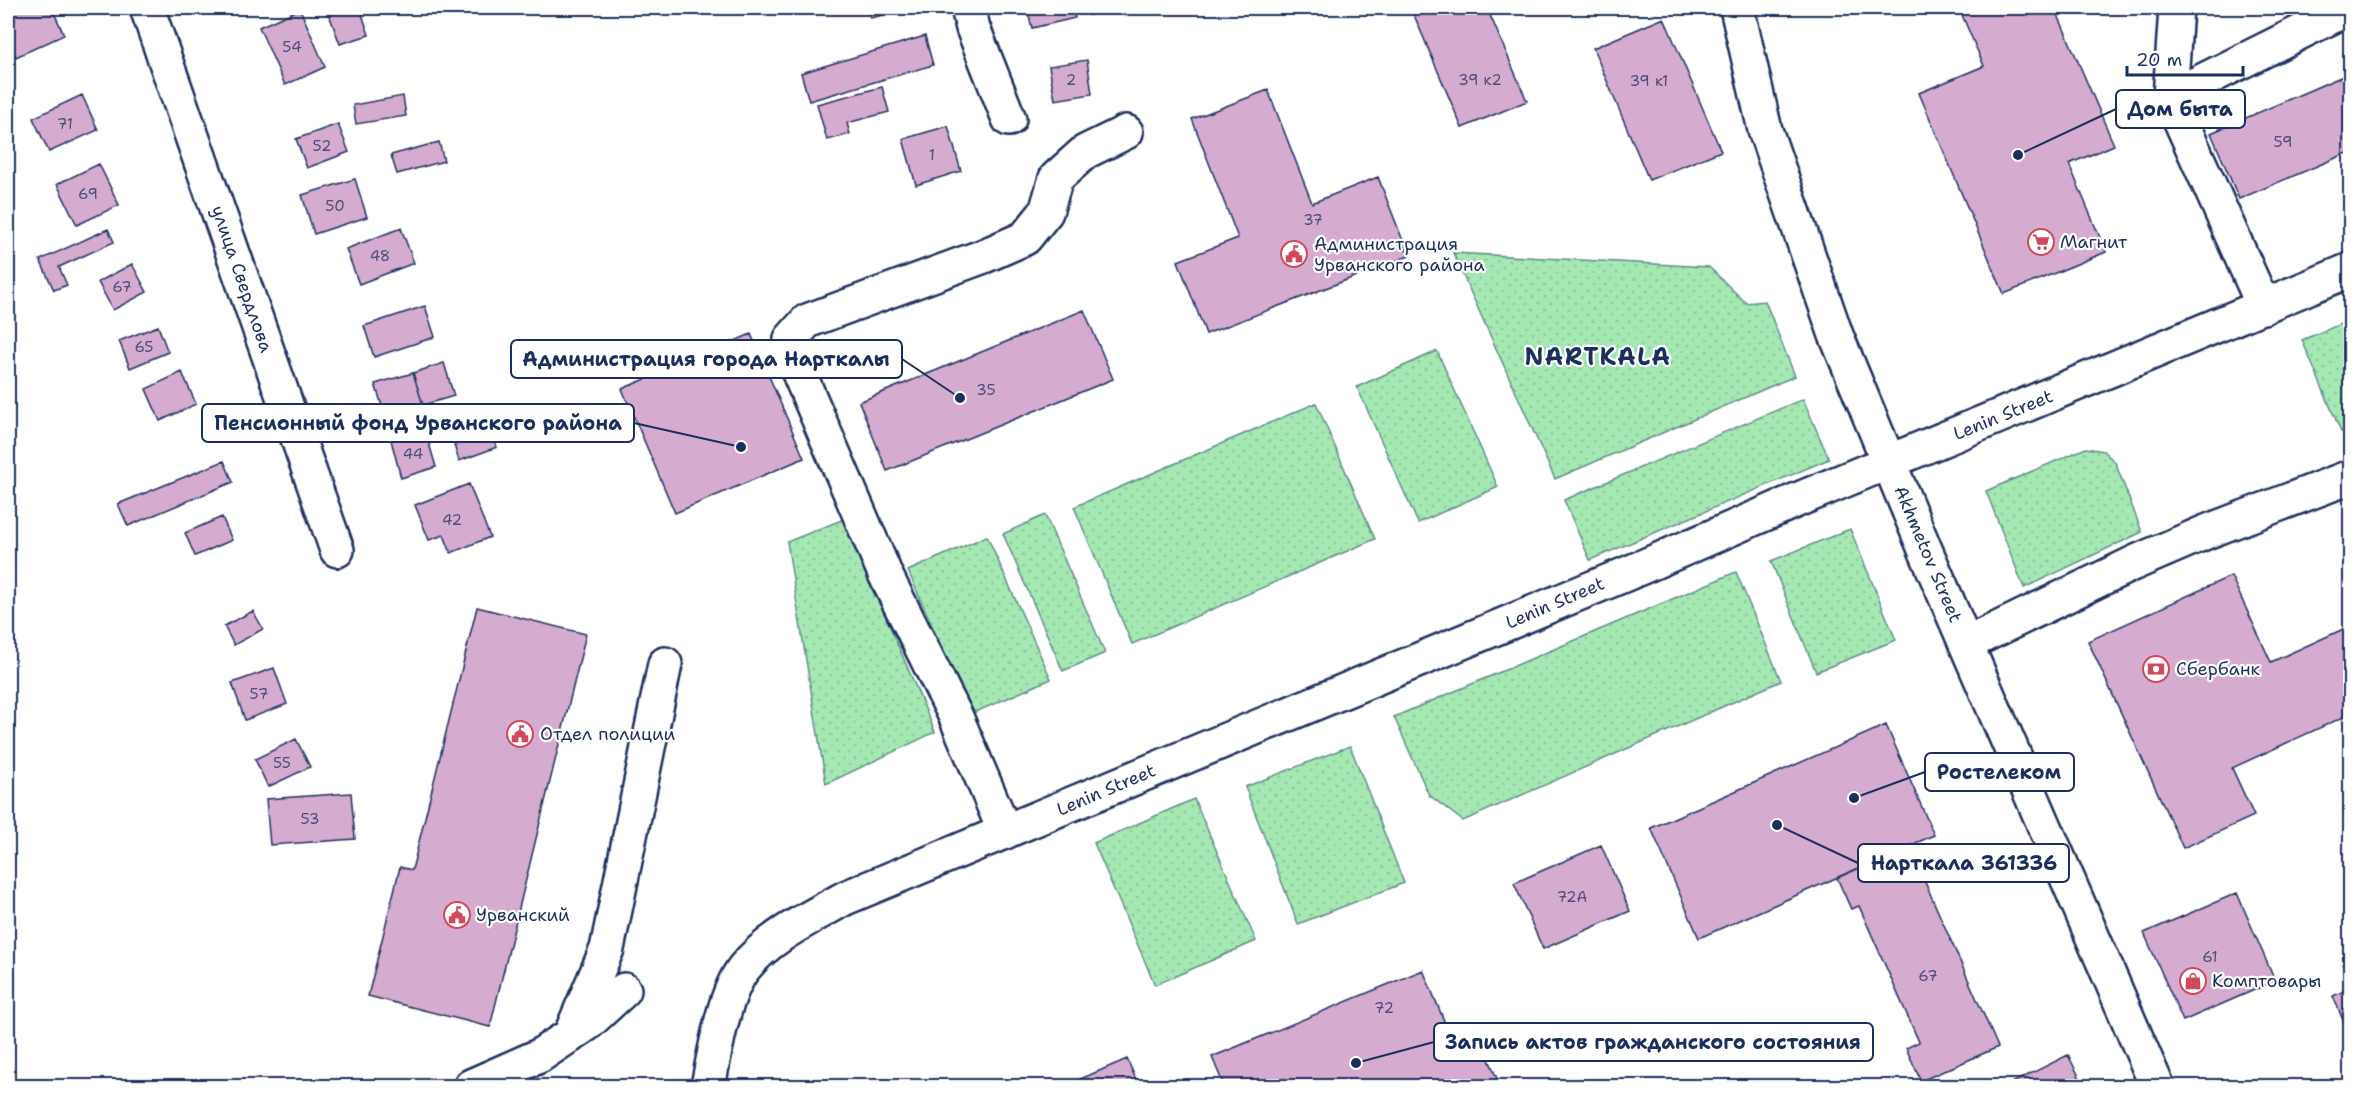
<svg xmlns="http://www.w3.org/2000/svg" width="2358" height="1094" font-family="'Shantell Sans',sans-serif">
<defs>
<pattern id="grass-dots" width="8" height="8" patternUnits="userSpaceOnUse" patternTransform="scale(1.5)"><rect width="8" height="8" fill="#a5e8b3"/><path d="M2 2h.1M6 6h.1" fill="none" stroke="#8dc79c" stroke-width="1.8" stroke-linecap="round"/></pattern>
</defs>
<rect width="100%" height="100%" fill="#fff"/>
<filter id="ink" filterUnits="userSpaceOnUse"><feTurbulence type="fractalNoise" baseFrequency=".0167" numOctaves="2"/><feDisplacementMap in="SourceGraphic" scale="12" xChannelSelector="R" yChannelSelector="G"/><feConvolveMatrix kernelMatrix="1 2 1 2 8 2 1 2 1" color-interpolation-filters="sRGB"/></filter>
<g filter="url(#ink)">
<path fill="url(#grass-dots)" stroke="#608c88" stroke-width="1.5" d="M1453,253L1709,267L1746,303L1765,301L1795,376L1555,479Z
M2350,320V428L2341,432L2302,340Z
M1437,351L1498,487L1418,523L1357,387Z
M1803,399L1829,459L1590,560L1564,500Z
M1316,403L1375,539L1132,644L1074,507Z
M2086,448L2103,451L2115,462L2142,532L2024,588L1986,491Z
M1045,515L1105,653L1063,671L1003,534Z
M844,519L935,732L826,784L787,542Z
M1850,529L1896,640L1816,672L1771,561Z
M987,536L1051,679L971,714L908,571Z
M1736,572L1781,681L1463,821L1429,795L1394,717Z
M1350,746L1404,883L1298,924L1245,787Z
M1194,799L1256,941L1155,985L1094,843Z"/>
<path fill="#d6abd0" stroke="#1b2f5e" stroke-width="1.5" d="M8,8H52L64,35L16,57L8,39Z
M331,8H360L369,35L340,44L327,9Z
M867,8H911L870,18Z
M1027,8H1072L1075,18L1032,28Z
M1088,8H1110L1111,10L1089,15Z
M1411,8H1487L1527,101L1462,128Z
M1959,8H2055L2114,145L2069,164L2106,252L2004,294L1919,93L1984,66Z
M300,9L325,67L285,85L259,27Z
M1664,18L1721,151L1649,180L1593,48Z
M925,36L933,65L809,101L801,73Z
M1087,60L1092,94L1055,100L1049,66Z
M2350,73V152L2239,199L2211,133Z
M882,87L889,112L847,123L850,134L827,140L817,104Z
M1268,90L1312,203L1378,177L1409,256L1206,334L1178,261L1238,238L1192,119Z
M82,95L98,130L49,152L33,118Z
M403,96L406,116L356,124L353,105Z
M338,124L349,152L307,168L296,139Z
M948,126L961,171L916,185L903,139Z
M439,142L444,161L397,174L391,155Z
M99,164L119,205L77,225L57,184Z
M355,179L367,217L314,234L302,195Z
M401,228L414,263L359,284L346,249Z
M108,229L114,242L59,267L67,285L54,290L40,260Z
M132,264L147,292L113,310L98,282Z
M425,306L435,337L374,357L364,326Z
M1084,310L1113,379L887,471L859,402Z
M158,326L168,352L130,368L119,341Z
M751,334L804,458L675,513L622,389Z
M444,363L454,396L423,405L413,373Z
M182,372L196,404L160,421L146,389Z
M413,373L423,405L386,418L375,384Z
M425,430L436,467L401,478L391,440Z
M491,432L497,447L459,461L454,445Z
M224,461L233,482L128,526L118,504Z
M469,484L490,537L451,553L444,535L429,540L415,505Z
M222,517L232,540L195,556L185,533Z
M2231,576L2271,662L2350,626V714L2232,768L2254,816L2183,848L2088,641Z
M477,607L586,634L490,1027L368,996L400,867L412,870Z
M253,611L263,629L234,645L224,626Z
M274,668L287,704L245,720L232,683Z
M1886,725L1934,835L1699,938L1651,828Z
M296,739L310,767L268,787L255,759Z
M351,793L355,839L270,845L266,799Z
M1601,845L1630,911L1543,949L1514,883Z
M1909,846L1998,1047L1921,1081L1906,1048L1919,1042L1859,906L1851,909L1837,878Z
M2237,893L2275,981L2183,1021L2144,933Z
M1423,970L1459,1057L1484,1047L1500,1086H1224L1212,1057Z
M2350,988V1037L2333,996Z
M2068,1055L2084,1086H2006Z
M1127,1059L1139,1086H1064Z"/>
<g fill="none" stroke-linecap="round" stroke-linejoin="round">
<defs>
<path id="minor" d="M147,8L337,550
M968,8L973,28L1009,119
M1737,8L1765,130L1836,335L1924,547L2157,1086
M2176,8L2170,97L2264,307
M2170,97L2349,8
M1966,644L2134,563L2206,532L2350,477
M1005,832L956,717L886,576L790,352L791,339L807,321L984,256L1025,238L1046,212L1056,178L1085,152L1126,132
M570,1036L607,949L665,664
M471,1086L539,1056L587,1024L624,990
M708,1086C715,1053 723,995 744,968C770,936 810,918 845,898L1626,574L1797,500L2350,270"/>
</defs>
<use href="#minor" stroke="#1b2f5e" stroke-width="38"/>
<use href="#minor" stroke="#fff" stroke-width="33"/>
</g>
</g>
<defs>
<symbol id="supermarket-ring" viewBox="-11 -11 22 22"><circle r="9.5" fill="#fff" stroke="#d1495b" stroke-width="1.5"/><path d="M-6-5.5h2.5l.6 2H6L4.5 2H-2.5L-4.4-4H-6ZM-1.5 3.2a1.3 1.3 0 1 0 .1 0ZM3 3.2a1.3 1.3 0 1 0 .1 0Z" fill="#d1495b"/></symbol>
<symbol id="civic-ring" viewBox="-11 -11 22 22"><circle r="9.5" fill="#fff" stroke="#d1495b" stroke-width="1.5"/><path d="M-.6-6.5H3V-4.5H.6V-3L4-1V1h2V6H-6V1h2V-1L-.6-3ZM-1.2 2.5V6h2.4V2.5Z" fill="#d1495b"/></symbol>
<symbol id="bank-ring" viewBox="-11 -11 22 22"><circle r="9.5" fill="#fff" stroke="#d1495b" stroke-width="1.5"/><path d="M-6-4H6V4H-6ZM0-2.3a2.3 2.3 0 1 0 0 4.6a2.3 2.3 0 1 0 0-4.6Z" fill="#d1495b"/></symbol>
<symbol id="shop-ring" viewBox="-11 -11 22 22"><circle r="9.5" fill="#fff" stroke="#d1495b" stroke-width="1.5"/><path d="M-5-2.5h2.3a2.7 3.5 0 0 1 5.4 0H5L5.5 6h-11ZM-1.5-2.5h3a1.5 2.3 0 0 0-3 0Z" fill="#d1495b"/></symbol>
</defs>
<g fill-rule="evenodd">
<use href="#supermarket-ring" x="2026" y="227" width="30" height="30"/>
<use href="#civic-ring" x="1279" y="239" width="30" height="30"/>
<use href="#bank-ring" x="2141" y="654" width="30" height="30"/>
<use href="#civic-ring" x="505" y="719" width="30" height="30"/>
<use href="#civic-ring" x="442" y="900" width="30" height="30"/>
<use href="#shop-ring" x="2178" y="966" width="30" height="30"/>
</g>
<g text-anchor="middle" stroke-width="4.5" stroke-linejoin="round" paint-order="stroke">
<g font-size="15" fill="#4a4e7a">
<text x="292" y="52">54</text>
<text x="1071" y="85">2</text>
<text x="1480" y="85">39 к2</text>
<text x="1649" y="86">39 к1</text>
<text x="65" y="129">71</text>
<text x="2283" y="147">59</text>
<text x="322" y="151">52</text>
<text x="932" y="160">1</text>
<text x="88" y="199">69</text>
<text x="335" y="211">50</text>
<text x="1313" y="225">37</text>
<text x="380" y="261">48</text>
<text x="122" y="292">67</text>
<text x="144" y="352">65</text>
<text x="986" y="395">35</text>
<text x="413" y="459">44</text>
<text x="452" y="525">42</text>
<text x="259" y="699">57</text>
<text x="282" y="768">55</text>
<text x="310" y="824">53</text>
<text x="1572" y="902">72А</text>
<text x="2210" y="962">61</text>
<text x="1928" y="981">67</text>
<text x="1384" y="1013">72</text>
</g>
<g font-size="18" fill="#1b2f5e" stroke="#fff" text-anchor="start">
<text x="2060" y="248">Магнит</text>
<text x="1314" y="250">Администрация<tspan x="1314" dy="21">Урванского района</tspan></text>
<text x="2176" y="675">Сбербанк</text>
<text x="540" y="740">Отдел полиции</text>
<text x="476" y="921">Урванский</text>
<text x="2212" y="987">Комптовары</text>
</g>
<g font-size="18" fill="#1b2f5e" stroke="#fff">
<text transform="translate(242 279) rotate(71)" y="6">улица Свердлова</text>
<text transform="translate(2003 415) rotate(-22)" y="6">Lenin Street</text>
<text transform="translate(1928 554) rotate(67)" y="6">Akhmetov Street</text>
<text transform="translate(1555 603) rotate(-23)" y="6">Lenin Street</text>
<text transform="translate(1106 790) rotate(-23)" y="6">Lenin Street</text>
</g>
<g font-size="24" font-weight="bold" letter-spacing="1.5" fill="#1b2f5e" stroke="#fff">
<text x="1598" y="365">NARTKALA</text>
</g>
</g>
<path fill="none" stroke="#1b2f5e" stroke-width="2" d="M2018 155L2116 109M960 398L902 359M741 447L634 423M1854 798L1925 772M1777 825L1858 863M1356 1063L1434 1042"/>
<g fill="#1b2f5e" stroke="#fff" stroke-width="2">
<circle cx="2018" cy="155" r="6"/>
<circle cx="960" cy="398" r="6"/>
<circle cx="741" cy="447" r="6"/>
<circle cx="1854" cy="798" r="6"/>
<circle cx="1777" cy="825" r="6"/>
<circle cx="1356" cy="1063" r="6"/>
</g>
<g fill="#fff" stroke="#1b2f5e" stroke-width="2">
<rect x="2116" y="90" width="129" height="38" rx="6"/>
<rect x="511" y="340" width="391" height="38" rx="6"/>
<rect x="202" y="404" width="432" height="38" rx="6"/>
<rect x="1925" y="753" width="149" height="38" rx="6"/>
<rect x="1858" y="844" width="211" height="38" rx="6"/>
<rect x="1434" y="1023" width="439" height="38" rx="6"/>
</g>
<g font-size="20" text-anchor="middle" font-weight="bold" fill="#1b2f5e">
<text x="2180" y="116">Дом быта</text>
<text x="706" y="366">Администрация города Нарткалы</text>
<text x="418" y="430">Пенсионный фонд Урванского района</text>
<text x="1999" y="779">Ростелеком</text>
<text x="1964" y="870">Нарткала 361336</text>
<text x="1653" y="1049">Запись актов гражданского состояния</text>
</g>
<rect width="2358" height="1094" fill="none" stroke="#fff" stroke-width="30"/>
<rect x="15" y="15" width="2328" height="1064" fill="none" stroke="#1b2f5e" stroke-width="2" filter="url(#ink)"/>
<path d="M2127 66v9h116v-9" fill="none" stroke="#1b2f5e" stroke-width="3"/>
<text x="2136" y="66" font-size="18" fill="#1b2f5e" stroke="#ffffff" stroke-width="4.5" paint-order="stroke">20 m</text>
</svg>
